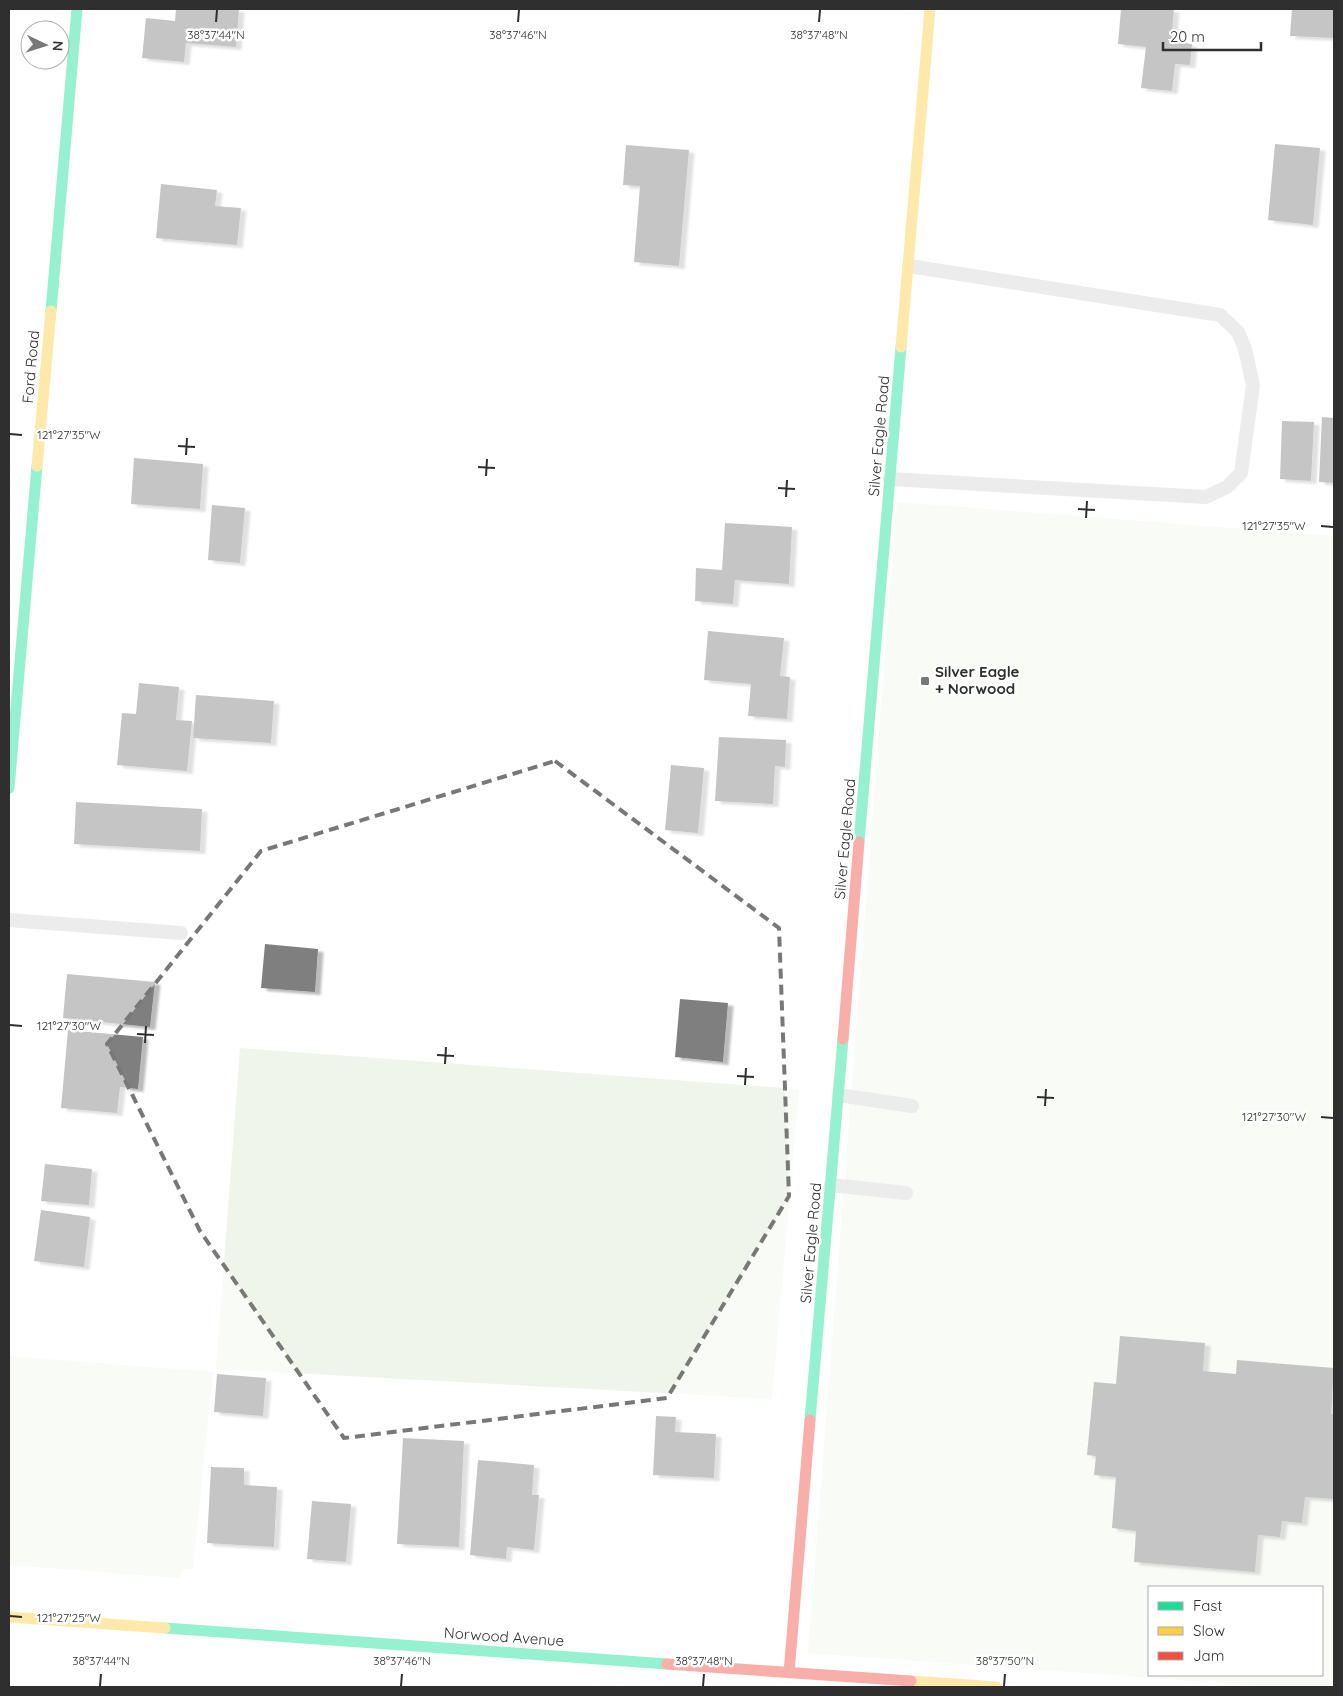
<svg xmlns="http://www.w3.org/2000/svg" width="1343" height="1696" font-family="Quicksand,sans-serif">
<defs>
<filter id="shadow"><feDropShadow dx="5.5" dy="3" stdDeviation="1" flood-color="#0004"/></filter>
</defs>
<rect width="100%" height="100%" fill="#fff"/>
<path fill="#f0f5ec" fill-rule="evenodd" d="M897,502L1334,536V1687H1276L808,1653ZM1149,1587H1322V1675H1149Z
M240,1048L799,1089L772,1399L216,1369Z
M9,1356L213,1372L193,1569H182L180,1578L9,1565Z"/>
<path fill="#7f7f7f" filter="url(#shadow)" d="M176,9H239L236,47L186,43L184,62L142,58L146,18L175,21Z
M1121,9H1174L1171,41L1192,44L1190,65L1175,64L1172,91L1141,88L1146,47L1118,44Z
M1292,9H1334V38L1290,36Z
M1275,144L1320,148L1313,225L1268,220Z
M626,145L689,150L679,266L634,262L640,186L623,185Z
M161,184L217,190L215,206L241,208L237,245L156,238Z
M1322,417L1334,418V483L1319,482Z
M1282,421L1314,422L1311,481L1280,479Z
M134,458L203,464L200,509L131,504Z
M212,505L245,508L240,563L208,560Z
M725,523L792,527L789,584L735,580L733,604L695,601L696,568L722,570Z
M708,631L784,638L780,676L790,677L787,719L748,716L751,684L704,680Z
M139,683L179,687L176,720L192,721L187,771L117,765L122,713L136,714Z
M196,695L274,701L271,743L193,738Z
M719,737L786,740L785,767L775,766L773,804L715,801Z
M671,765L704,768L698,833L665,830Z
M76,802L202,809L200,851L74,844Z
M265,944L318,949L315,992L261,988Z
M67,974L155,982L150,1027L63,1018Z
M680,999L728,1003L723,1062L675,1057Z
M68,1030L143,1037L138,1089L120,1087L117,1113L61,1108Z
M45,1164L92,1169L89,1205L41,1201Z
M41,1210L90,1217L84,1267L34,1261Z
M1120,1336L1205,1343L1203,1371L1236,1374L1237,1360L1334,1368L1331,1414H1334V1499L1305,1497L1302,1523L1282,1521L1280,1537L1258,1535L1255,1572L1134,1562L1136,1531L1112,1528L1116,1477L1094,1475L1096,1456L1087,1455L1094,1382L1116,1384Z
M217,1374L266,1378L263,1416L214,1412Z
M656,1416L676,1417L675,1432L716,1434L714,1478L653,1475Z
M403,1438L464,1441L459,1547L397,1544Z
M478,1460L534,1465L532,1495H539L534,1550L507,1547L506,1559L470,1555Z
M211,1467L244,1468V1485L277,1487L274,1547L207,1543Z
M312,1501L351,1504L346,1562L307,1559Z"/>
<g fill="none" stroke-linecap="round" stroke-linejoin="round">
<path stroke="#d4d4d4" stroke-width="14" d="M890,479L1206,497L1227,487L1241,473L1253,385L1245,349L1238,332L1220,315L909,266
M9,920L181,933
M839,1095L912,1106
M831,1185L906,1193"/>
<path stroke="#16e098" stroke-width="11" d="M51,311L77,9
M9,788L37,466
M859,842L901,347
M810,1420L843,1039
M165,1628L667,1664"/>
<path stroke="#ffcf43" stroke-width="11" d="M901,347L930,9
M37,466L51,311
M9,1617L165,1628
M911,1681L997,1687"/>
<path stroke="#f24e42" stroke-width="11" d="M843,1039L859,842
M667,1664L911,1681
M789,1673L810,1420"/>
</g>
<path d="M0 0H1343V1696H0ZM555,761L779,928L789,1196L667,1398L344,1438L200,1231L107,1044L261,851Z" fill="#fff" fill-opacity=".55" fill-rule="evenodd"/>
<path fill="none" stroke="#787878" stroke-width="4" stroke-dasharray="10 6" stroke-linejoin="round" d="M555,761L779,928L789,1196L667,1398L344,1438L200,1231L107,1044L261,851Z"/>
<path fill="none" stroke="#2f2f2f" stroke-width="2" d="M216,22L217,10M518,22L519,10M819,22L820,10M10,434L22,435M178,446L195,447M186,455L187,438M478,467L495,468M486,476L487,459M778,488L795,489M786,497L787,480M1078,509L1095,510M1086,518L1087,501M1321,526L1333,527M10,1025L22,1026M137,1034L154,1035M145,1043L146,1026M437,1055L454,1056M445,1064L446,1047M737,1076L754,1077M745,1085L746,1068M1037,1097L1054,1098M1045,1106L1046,1089M1321,1117L1333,1118M10,1616L22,1617M100,1686L101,1674M401,1686L402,1674M703,1686L704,1674M1004,1686L1005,1674"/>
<rect fill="#787878" stroke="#fff" stroke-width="2" x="920" y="676" width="10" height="10" rx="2.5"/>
<g text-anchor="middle" stroke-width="5" stroke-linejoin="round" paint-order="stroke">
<g font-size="15" fill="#2f2f2f" stroke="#fff">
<text transform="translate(31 367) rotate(-85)" y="5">Ford Road</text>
<text transform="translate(879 436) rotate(-85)" y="5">Silver Eagle Road</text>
<text transform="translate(845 839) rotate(-85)" y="5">Silver Eagle Road</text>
<text transform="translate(811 1243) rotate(-85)" y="5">Silver Eagle Road</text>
<text transform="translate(504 1637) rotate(4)" y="5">Norwood Avenue</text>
</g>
<g font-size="15" font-weight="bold" fill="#2f2f2f" stroke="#fff" text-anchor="start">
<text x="935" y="677">Silver Eagle<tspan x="935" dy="17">+ Norwood</tspan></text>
</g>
</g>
<g font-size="12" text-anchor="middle" fill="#2f2f2f" stroke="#fff" stroke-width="5" stroke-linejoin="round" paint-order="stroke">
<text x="216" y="39">38°37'44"N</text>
<text x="518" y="39">38°37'46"N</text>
<text x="819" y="39">38°37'48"N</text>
<text x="69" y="439">121°27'35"W</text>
<text x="1274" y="530">121°27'35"W</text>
<text x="69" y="1030">121°27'30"W</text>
<text x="1274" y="1121">121°27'30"W</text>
<text x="69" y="1622">121°27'25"W</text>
<text x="101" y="1665">38°37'44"N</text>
<text x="402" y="1665">38°37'46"N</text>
<text x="704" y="1665">38°37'48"N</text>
<text x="1005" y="1665">38°37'50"N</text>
</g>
<rect width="1343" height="1696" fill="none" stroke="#2f2f2f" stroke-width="20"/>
<rect x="1148" y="1586" width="175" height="90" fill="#ffffff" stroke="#acacac"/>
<rect x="1158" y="1602" width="25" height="8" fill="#16e098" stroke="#acacac"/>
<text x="1193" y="1611" font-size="15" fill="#2f2f2f">Fast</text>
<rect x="1158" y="1627" width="25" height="8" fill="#ffcf43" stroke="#acacac"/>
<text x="1193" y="1636" font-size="15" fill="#2f2f2f">Slow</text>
<rect x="1158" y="1652" width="25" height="8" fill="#f24e42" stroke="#acacac"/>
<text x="1193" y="1661" font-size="15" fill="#2f2f2f">Jam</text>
<g transform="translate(45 45) rotate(94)"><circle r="24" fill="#ffffff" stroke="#acacac"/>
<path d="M0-4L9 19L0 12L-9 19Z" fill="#787878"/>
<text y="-8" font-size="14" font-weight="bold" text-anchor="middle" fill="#2f2f2f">N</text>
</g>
<path d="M1163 42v8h98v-8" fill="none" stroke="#2f2f2f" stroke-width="2.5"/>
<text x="1170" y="42" font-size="15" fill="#2f2f2f" stroke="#ffffff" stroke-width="4" paint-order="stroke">20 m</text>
</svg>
